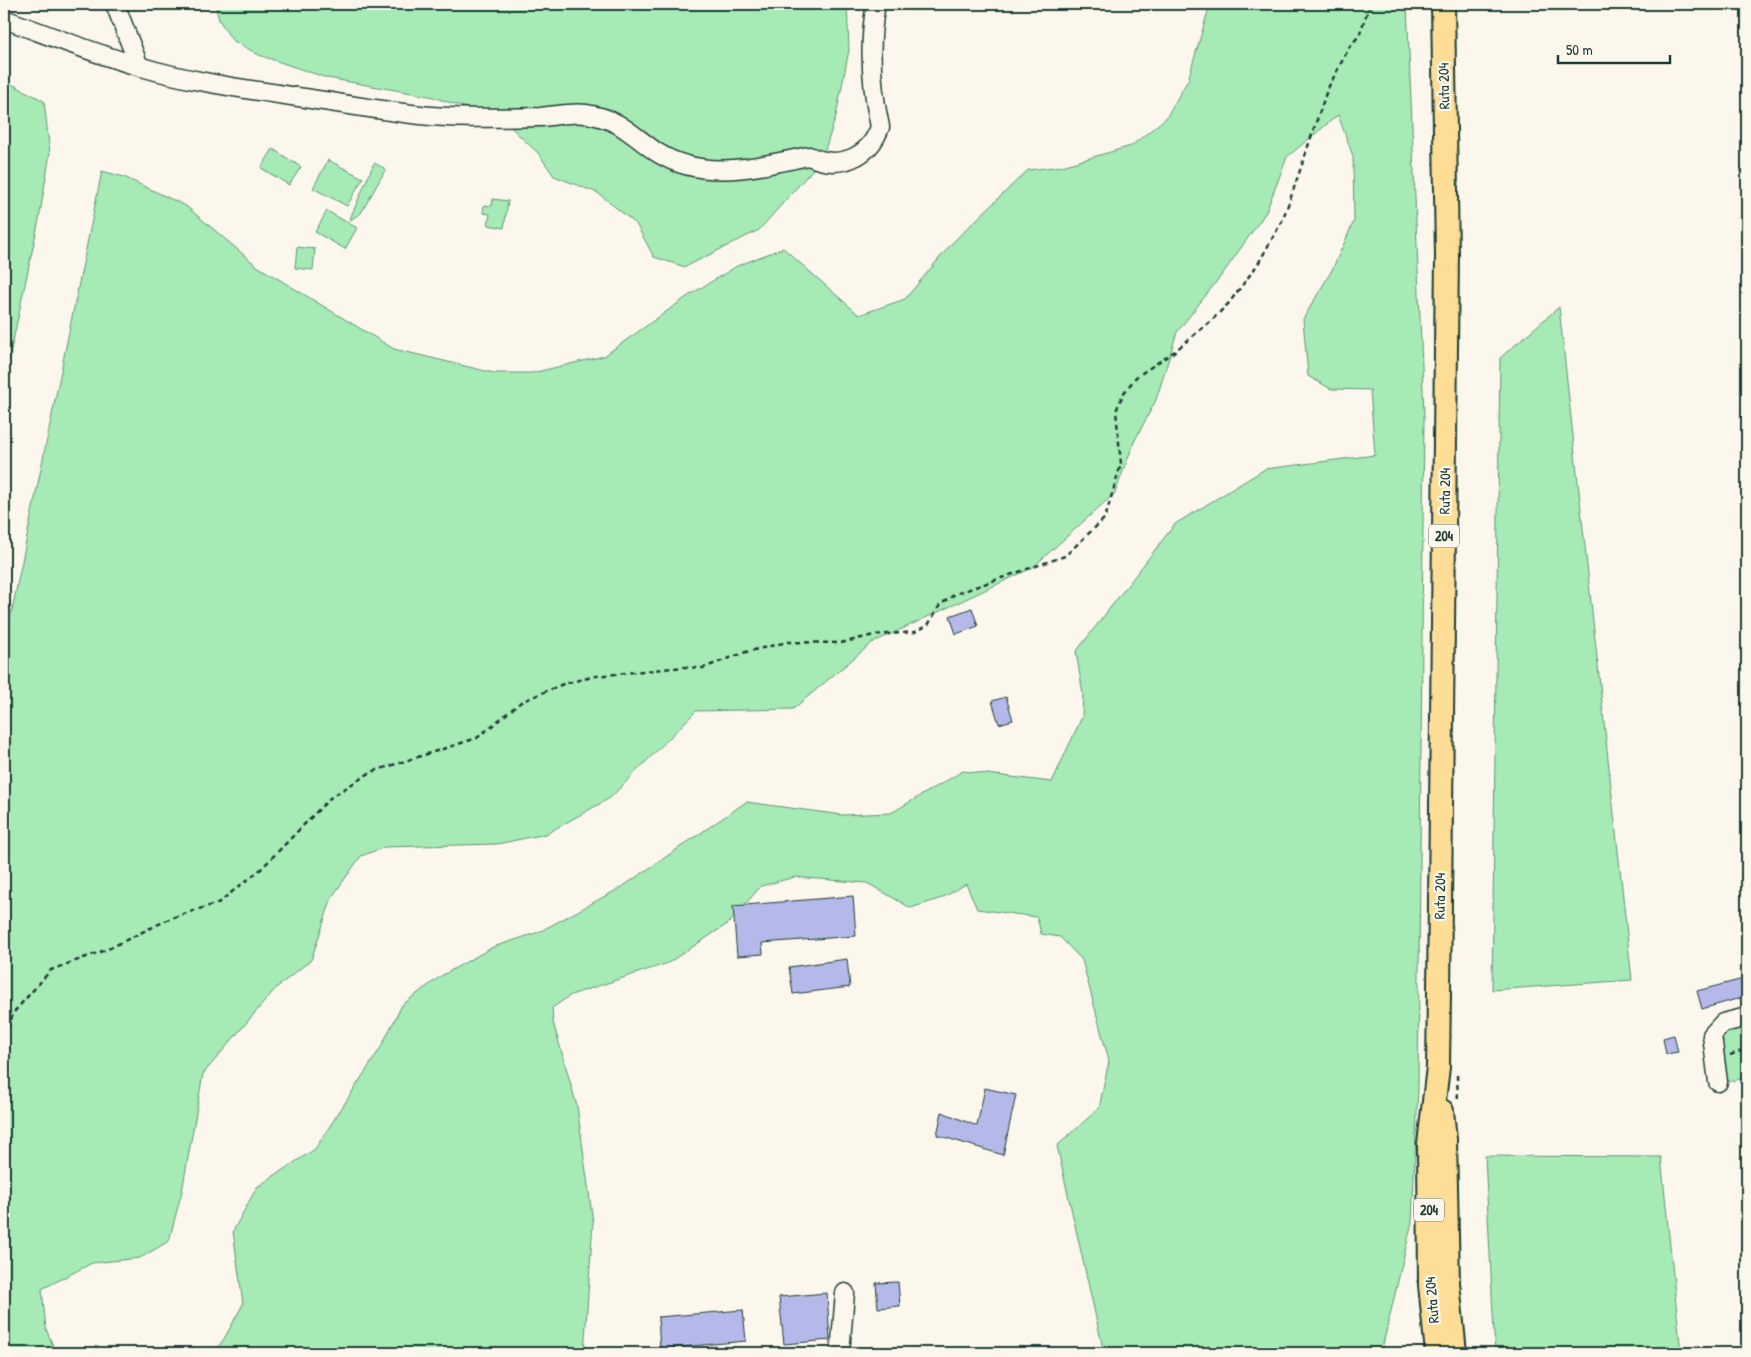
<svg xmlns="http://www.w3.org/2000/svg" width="1751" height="1357" font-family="'Patrick Hand',sans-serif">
<rect width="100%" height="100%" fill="#fbf7ec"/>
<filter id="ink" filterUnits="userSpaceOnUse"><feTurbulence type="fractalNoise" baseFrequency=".02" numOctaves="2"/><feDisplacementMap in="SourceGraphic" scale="10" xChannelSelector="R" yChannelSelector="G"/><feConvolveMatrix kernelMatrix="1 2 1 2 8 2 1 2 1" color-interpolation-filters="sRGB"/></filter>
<g filter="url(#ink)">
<path fill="#a6eab6" stroke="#629475" d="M215,4H847L849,50L836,116L822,159L759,230L685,267L654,257L636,224L598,193L554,176L538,153L502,119L429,96L327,78L259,55L232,40L219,20Z
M1210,4H1407L1424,414L1418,1088L1412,1222L1381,1353H1104L1057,1146L1099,1108L1109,1061L1082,960L1060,937L1041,934L1037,917L977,909L966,884L942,898L911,908L867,883L795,877L761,886L729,923L668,963L571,995L552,1008L553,1022L577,1106L593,1222L584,1353H213L224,1339L243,1304L233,1231L257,1187L315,1149L380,1049L402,1005L441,976L493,947L539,932L622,887L746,802L842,815L891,813L963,771L1052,782L1082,717L1083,694L1076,652L1175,524L1265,469L1375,455L1370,390L1331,389L1308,376L1303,319L1332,270L1354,221L1353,156L1338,115L1287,157L1266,212L1224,272L1177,332L1156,400L1134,442L1115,493L1032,568L872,643L793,709L696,711L610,798L546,834L497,844L385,847L361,856L332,897L311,960L276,988L203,1074L182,1191L169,1241L140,1258L92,1263L42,1289L46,1329L56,1353H4V649L102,171L124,177L186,206L257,266L394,349L494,373H532L604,356L691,294L737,266L783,248L859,315L905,299L953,242L1028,170L1062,166L1131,146L1166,118L1188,80Z
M4,80L44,101L50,153L39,219L4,383Z
M273,149L301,167L289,185L261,168Z
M328,160L363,178L347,206L313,188Z
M374,163L386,169L361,213L349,221Z
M493,199L508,201L504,228L488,225L490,214L483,213L484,205L492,206Z
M327,211L357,228L345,249L315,232Z
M297,247L315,249L313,270L295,268Z
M1559,307L1632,980L1492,990L1500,358Z
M1747,1024V1078L1724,1082L1719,1040L1726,1030Z
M1485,1156L1661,1157L1681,1353H1495Z"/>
<path fill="#b5b9ea" stroke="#1f3d34" d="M972,608L978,626L956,634L950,616Z
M1006,697L1013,720L999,724L992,701Z
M853,896L856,936L762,943L763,954L737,956L733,906Z
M847,959L850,987L793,994L789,967Z
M1747,978V996L1702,1009L1697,991Z
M1674,1035L1678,1052L1666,1054L1663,1038Z
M985,1088L1016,1095L1003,1155L937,1135L942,1112L977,1126Z
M898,1282L900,1306L878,1308L876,1283Z
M827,1293L830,1340L784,1344L779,1297Z
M743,1310L746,1341L660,1349L658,1317Z"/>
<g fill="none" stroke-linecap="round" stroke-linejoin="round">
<defs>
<path id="minor" d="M115,4L139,66
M4,19C48,35 93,53 138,66C195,83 252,90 311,99C351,105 390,112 431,116C467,119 504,118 540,117C556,116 570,112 586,114C621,119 631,135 658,153C705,182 759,166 809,156C839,170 869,158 880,127C871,85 868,45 876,4
M1718,1082L1712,1035L1723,1023L1747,1017
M840,1353L845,1293"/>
<path id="major" d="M1442,1111L1445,1139L1448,1283L1455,1353
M1437,1353L1430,1285L1429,1144L1438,1067L1439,993L1447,256L1443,4"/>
</defs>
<use href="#minor" stroke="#1f3d34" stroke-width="21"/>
<use href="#major" stroke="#1f3d34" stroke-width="26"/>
<path stroke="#1f3d34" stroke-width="2.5" stroke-dasharray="5 4" stroke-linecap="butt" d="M4,1037L14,1012L51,970L108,949L171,918L218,903L261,869L330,798L371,772L477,738L521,702L563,684L596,676L683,667L703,668L746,652L787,642L841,643L874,635L915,632L928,625L940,605L955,594L1065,556L1105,518L1121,464L1116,411L1123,394L1136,377L1175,351L1212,320L1229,303L1258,264L1282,221L1291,197L1327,90L1350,46L1359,36L1370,4
M1730,1055L1747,1049
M1457,1075L1458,1102"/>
<use href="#minor" stroke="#fbf7ec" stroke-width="18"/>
<use href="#major" stroke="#fedd96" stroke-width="22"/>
</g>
</g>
<g text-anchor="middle" stroke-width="4.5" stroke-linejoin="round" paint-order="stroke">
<g fill="#fbf7ec" stroke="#61756b" stroke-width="1">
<rect x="1429" y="524.5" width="30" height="23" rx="4"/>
<rect x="1414" y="1198.5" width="30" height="23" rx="4"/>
</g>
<g font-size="14" font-weight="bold" fill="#1f3d34">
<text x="1444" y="541">204</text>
<text x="1429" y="1215">204</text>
</g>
<g font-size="15" fill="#1f3d34" stroke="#fbf7ec">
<text transform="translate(1444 86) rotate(-91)" y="5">Ruta 204</text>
<text transform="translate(1445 491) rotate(-89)" y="5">Ruta 204</text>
<text transform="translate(1440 896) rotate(-89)" y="5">Ruta 204</text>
<text transform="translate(1432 1300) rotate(-95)" y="5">Ruta 204</text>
</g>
</g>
<rect width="1751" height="1357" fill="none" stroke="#fbf7ec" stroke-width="20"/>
<rect x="10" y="10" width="1731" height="1337" fill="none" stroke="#1f3d34" stroke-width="2" filter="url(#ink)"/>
<path d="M1558 55v8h112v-8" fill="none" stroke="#1f3d34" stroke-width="2.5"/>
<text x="1566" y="55" font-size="15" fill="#1f3d34" stroke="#fbf7ec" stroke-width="4" paint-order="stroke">50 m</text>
</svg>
